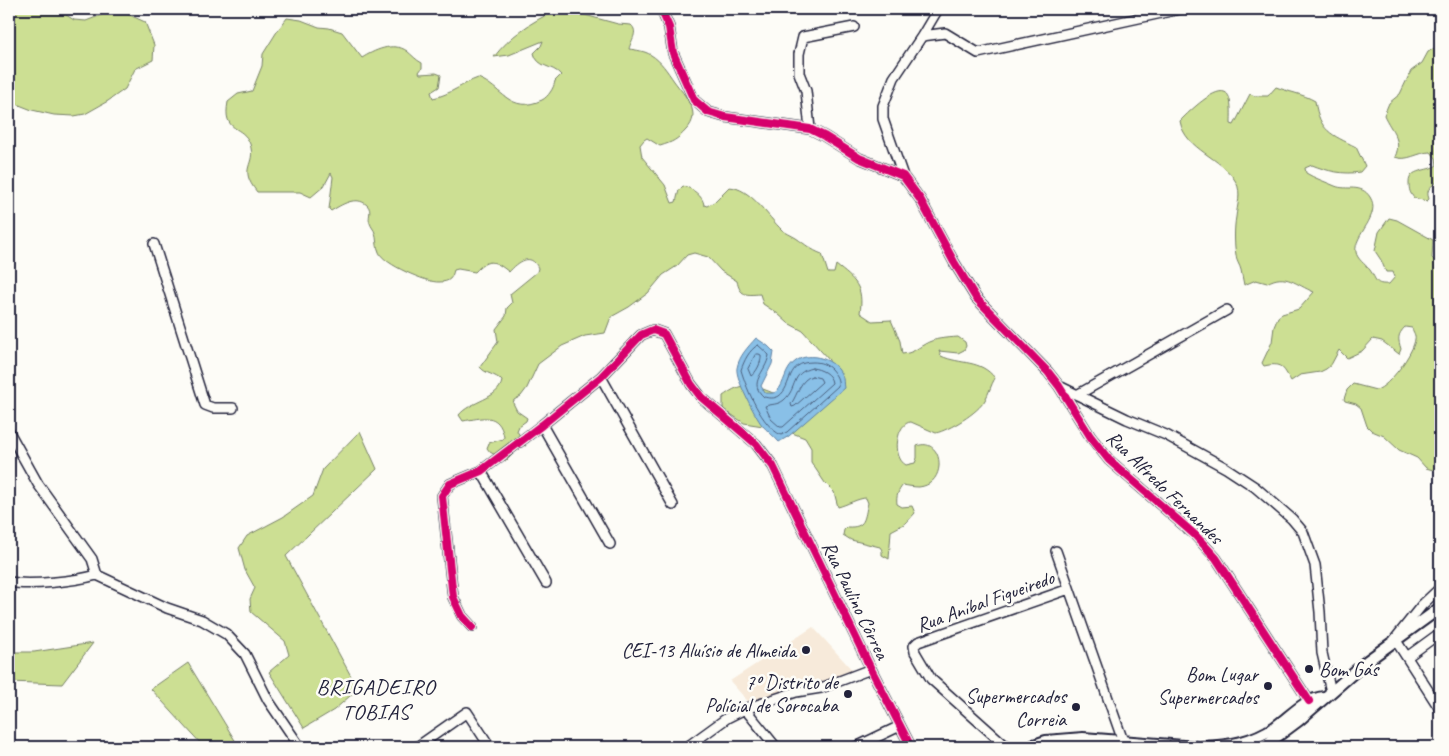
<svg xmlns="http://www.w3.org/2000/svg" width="1449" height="756" font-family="Caveat,sans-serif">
<rect width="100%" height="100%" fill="#fdfcf7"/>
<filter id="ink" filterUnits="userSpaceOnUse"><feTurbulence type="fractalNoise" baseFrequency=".02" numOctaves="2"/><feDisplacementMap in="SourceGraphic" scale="10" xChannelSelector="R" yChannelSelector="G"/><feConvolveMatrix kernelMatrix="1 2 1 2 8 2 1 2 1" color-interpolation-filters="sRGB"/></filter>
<g filter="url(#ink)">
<path fill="#f7eada" d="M813,627L855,673L751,705L730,681Z"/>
<path fill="#ccdf93" stroke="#778067" d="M9,9H57L74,20L86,21L109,12L121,11L145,22L154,45L153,60L135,69L125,89L108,101L85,114L74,116L54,115L32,110L9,101Z
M555,11L581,14L618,24L631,25C639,32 631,40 629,49C636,50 645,51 651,55C661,61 667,71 674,81C685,96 703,113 686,130C677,140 673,142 660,146L647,138L644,140L640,145L642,157L665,185L672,203L676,202L679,190L683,186C692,188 703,196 704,205L707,206L714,202L729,187C751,188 767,216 782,230C786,233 791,235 796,238C805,244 811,250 822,254L828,273H834L836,265C855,280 864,286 860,313L872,321L891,320L900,341L902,354C913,353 916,349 925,344C935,338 946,338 958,337L965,342L966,346L964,350L958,353L939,351L941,356C961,365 980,359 995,378C991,385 989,393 985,400C978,413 949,430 936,433L911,422C897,422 891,457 906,465L915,463L917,458V446C943,436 949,484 919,487C914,487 908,486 903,485C898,491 896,496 897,504L902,507L912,506L915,513L906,523L891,531L889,559L882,555V550L880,547L851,540L843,535L844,530L847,527C866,528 864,519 868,503L866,498C859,498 846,505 838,507L834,492L825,483L811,462V448L805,438L782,429L744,423L723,409V396C729,392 737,386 745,386C760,385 778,396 792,401L829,373V360L803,331L788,323L778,314L763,304L760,294C746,295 740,296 737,281L721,271L708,257L694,253L687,255L677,266L663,275L648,293L629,307L611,317L605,333L585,336L562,346L538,364L527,388L521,396L514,400L513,403L517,411L527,418L526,421L519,426L517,431L526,446L512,442L511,444L516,448V451L506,461L490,452L487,448L489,443L503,439L504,437C499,411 482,418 463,421L459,415C470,401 499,399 502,381C496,374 485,374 480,367L498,342L496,329L506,316L507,308L512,303L510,294L537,272L538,268C531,252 518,262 509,272C495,261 489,257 475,272L458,269L454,270C452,278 450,282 439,282C427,283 383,264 379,252C376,246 377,239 375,233C374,229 371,227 370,223C367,217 373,211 367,205C356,195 341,205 331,211L329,209L333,177L331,173L324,186L311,197L300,192H257C237,167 257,166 250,144C243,124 222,134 228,102L238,94L252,91L262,66L263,54L278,30L287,18L301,20L319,27L329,28L342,32L362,58C373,51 393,41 407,51C412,55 416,60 422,63V68L419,72L420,74L436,73L441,75L439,87L431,92L433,98C450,95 463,83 478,78C502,87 510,115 542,100C548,97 554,88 555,81L561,75C553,65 537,68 534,53L541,46L543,41L509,55L494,57C509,37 532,21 555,11Z
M1440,36V180C1432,186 1425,188 1429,199L1427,201L1414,198C1410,193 1409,190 1409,183C1409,168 1428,172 1437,165L1436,158L1431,152C1418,152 1407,162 1395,157C1403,139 1391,131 1384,115L1389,103L1400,94L1411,71L1422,63L1428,52L1436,47V41Z
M1276,87C1289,92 1303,94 1315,101C1320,132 1331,134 1356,147L1365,166L1360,172C1344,175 1327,171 1312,165L1305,168L1306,173C1314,178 1326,182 1335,186C1347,191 1361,183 1370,197C1382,216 1353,235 1356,252C1357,259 1365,264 1370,270C1377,280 1374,285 1389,284L1395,277L1393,272H1386L1381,260L1375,251L1379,232L1389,218L1397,220L1433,240L1432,258L1440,266V465L1433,470L1426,468L1417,458L1399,450L1384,436L1372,431L1367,426L1361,408L1356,404L1345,401L1344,399L1347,390L1353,384L1376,390C1389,387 1414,352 1415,339C1416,335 1413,332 1412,328L1405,327C1397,335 1398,339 1401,349L1399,354L1382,341L1373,339L1362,351L1347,358L1339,350L1331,365L1326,369L1320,372L1300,375L1291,381C1283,367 1281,362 1264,366L1262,363L1272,342L1274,327L1278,317L1282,314L1299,309L1314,292C1296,285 1286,272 1267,283L1256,280L1244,285C1243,280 1242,275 1241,270C1240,265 1236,261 1236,255C1234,244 1234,228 1236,217C1237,206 1242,193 1236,182C1222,157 1185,150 1180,121C1187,114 1222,78 1229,97C1232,104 1231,116 1231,124L1234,125L1250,94L1255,96H1268Z
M360,431L377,469L286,556L358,689L334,710L304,728L269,672L289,655L285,641L251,612L250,599L255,588L245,570L239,548L247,536L283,517L313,496L323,469Z
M93,643L62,684L9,682V652H34Z
M188,663L239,747H204L151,689Z"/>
<path fill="#89c0e7" stroke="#6081a2" d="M756,338L768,346L774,352L772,364L761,386L765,393C769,393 774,394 777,391C785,384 784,369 796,361C810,351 836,359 842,376C844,379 843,384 844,388L789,436L779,442C774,436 767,431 762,425C755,416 735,378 737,368C739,356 748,347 756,338Z"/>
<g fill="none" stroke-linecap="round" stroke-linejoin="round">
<path stroke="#4b6180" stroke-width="1" d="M758,345L769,355C766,373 747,382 764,397C769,398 774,399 779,396C793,386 785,362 813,362C820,362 826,364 831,369C836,375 839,379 838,386L787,432L781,435C762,426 747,390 741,370C744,361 749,350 758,345Z
M756,354H759L761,355C762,362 756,373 751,376L748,369Z
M812,368C821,369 831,374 832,383L783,427H780L771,419L765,406C771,404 778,405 784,400C798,388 790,373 812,368Z
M812,376L820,378L822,382L795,406L792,407L791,404C798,394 800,379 812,376Z"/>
<defs>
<path id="minor" d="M661,9L669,27L673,53L694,100L708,112L725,117L810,129L824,136L859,158L903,176L920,199L954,262L976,298L1048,372L1059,386L1090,436L1109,460L1195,535L1216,558L1309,701
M922,36L945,33L978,53L1180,9
M810,129L806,91L799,73V54L803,37L854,27
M903,176L883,119V106L894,78L922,36L938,9
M154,244L205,405L213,408H233
M601,377L673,505
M1059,386L1127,419L1166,435L1226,468L1255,487L1292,519L1303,532L1315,565L1320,612L1322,653L1331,692
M1077,395L1227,310
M542,425L610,544
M9,432L38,484L92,559L97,575
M481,471L546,583
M1056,551L1123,741
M9,582C31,586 75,581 97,575L167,608L202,620L226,634L245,654L268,700L300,747
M1440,588L1422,605L1395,639L1440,709
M472,627L462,616L453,597L442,496L450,484L481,471L542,425L601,377L641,335L653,330L664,334L691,384L701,397L756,444L773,466L871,669L911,747
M1407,657L1440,633
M745,709L776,747
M417,747L467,712L490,747
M687,747L727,718L745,709L796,692L821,688L871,669
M856,747L900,726
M1007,747L931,679L915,652L914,646L918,642L1069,589"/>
<path id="major" d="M1028,747L1046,741L1083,738L1196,747
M1202,747C1230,746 1252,742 1275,727C1291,716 1304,699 1324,697
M1263,747L1298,721L1367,661L1440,608"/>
</defs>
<use href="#minor" stroke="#22223b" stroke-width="12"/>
<use href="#major" stroke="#22223b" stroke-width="14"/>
<use href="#minor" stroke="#fdfcf7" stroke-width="9"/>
<use href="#major" stroke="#fdfcf7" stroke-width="10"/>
<defs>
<path id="cycleway" d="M661,9L669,27L673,53L694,100L708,112L725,117L810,129L824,136L859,158L903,176L920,199L954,262L976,298L1048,372L1059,386L1090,436L1109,460L1195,535L1216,558L1309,701
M472,627L462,616L453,597L442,496L450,484L481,471L542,425L601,377L641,335L653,330L664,334L691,384L701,397L756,444L773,466L871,669L911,747"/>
</defs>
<use href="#cycleway" stroke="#fdfcf7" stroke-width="11"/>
<use href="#cycleway" stroke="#d6006c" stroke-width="8"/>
</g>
</g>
<g fill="#22223b" stroke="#fdfcf7" stroke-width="2">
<circle cx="806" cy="650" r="5"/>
<circle cx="1309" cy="669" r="5"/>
<circle cx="1268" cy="686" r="5"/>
<circle cx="848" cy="694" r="5"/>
<circle cx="1076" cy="707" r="5"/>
</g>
<g text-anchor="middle" stroke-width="5" stroke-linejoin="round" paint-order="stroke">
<g font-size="20" fill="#22223b" stroke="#fdfcf7">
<text transform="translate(1165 487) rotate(44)" y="7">Rua Alfredo Fernandes</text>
<text transform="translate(856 600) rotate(64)" y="7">Rua Paulino Côrrea</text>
<text transform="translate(985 601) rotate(-20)" y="7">Rua Aníbal Figueiredo</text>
</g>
<g font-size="20" fill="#22223b" stroke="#fdfcf7" text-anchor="end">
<text x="796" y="657">CEI-13 Aluísio de Almeida</text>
<text x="1319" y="676" text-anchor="start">Bom Gás</text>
<text x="1258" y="681">Bom Lugar<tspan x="1258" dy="23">Supermercados</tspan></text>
<text x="838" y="689">7º Distrito de<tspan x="838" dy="23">Polícial de Sorocaba</tspan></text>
<text x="1066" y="703">Supermercados<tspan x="1066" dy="23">Correia</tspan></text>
</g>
<g font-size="22" letter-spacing="1" fill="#22223b" stroke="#fdfcf7">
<text x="376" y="694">BRIGADEIRO<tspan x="376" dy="25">TOBIAS</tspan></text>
</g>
</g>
<rect width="1449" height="756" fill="none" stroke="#fdfcf7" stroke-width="30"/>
<rect x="15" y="15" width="1419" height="726" fill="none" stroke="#22223b" stroke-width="2" filter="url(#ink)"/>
</svg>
